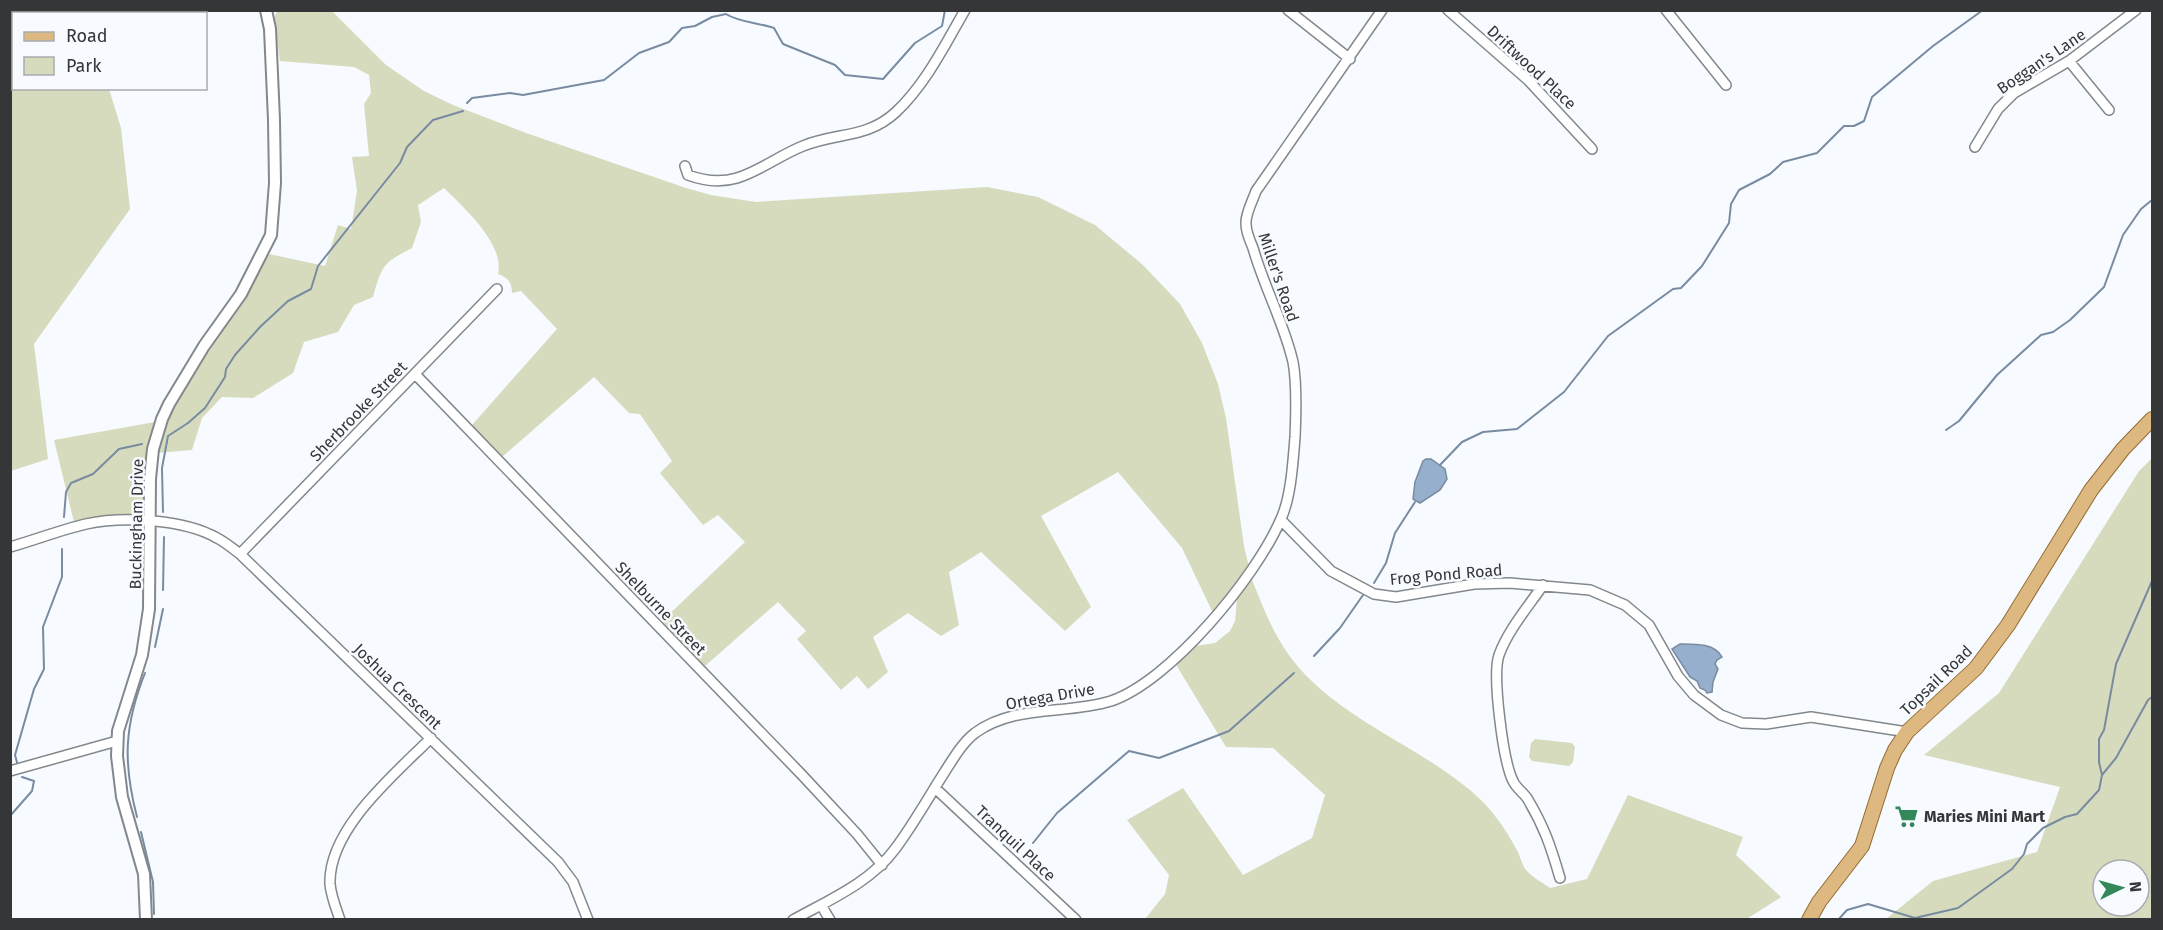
<svg xmlns="http://www.w3.org/2000/svg" width="2163" height="930" font-family="'Fira Sans',sans-serif">
<rect width="100%" height="100%" fill="#f7fbff"/>
<path fill="#d6dbbe" fill-rule="evenodd" d="M11,10L86,11L87,13L14,14V88L109,89L121,128L130,209L34,344L48,459L11,471Z
M277,11H332L386,65L424,91L453,105L526,133L686,188L711,195L756,202L987,187L1038,197L1095,225L1143,265L1180,304L1202,343L1218,384L1226,418L1244,546L1249,567L1213,613L1182,548L1118,472L1041,516L1091,607L1065,631L981,552L949,572L959,625L941,636L908,613L873,637L888,672L868,689L857,676L841,690L797,639L806,631L778,602L705,666L662,621L745,542L718,515L703,525L660,473L672,461L640,414L629,413L594,377L502,457L472,425L557,329L521,291L512,293C512,282 507,277 498,274C505,244 464,208 444,188L418,205L421,222L412,248C383,263 382,265 373,297L354,305L338,332L304,342L293,373L253,398L222,397L202,418L192,450L157,453C170,401 203,361 232,317C246,297 257,275 269,254L325,266L338,225L351,229L357,191L352,157L369,156L364,104L371,93L369,75L354,67L280,61L274,18Z
M155,422L147,450L146,507L144,511L140,514L95,517L74,522L54,440Z
M2152,458V919H1886L1933,881L2037,852L2060,787L1924,755L1999,693L2139,471ZM2103,870H2139V906H2103Z
M1251,577C1262,605 1273,634 1291,658C1340,722 1424,746 1481,800C1496,815 1508,833 1518,852C1521,859 1523,868 1528,872C1534,878 1543,883 1550,888L1587,879L1628,795L1743,837L1736,855L1781,897L1745,920L1145,919L1165,894L1169,875L1127,820L1183,788L1243,875L1312,838L1325,795L1273,748L1226,747L1175,663L1195,646L1215,643L1230,631L1235,621L1237,598Z
M1535,739L1572,743L1575,747L1573,762L1569,766L1532,761L1529,757L1531,743Z"/>
<path fill="#96afcc" stroke="#798ba0" stroke-width="1.5" d="M1426,459H1431L1445,469L1447,479L1440,490L1420,503L1413,499L1415,482L1423,461Z
M1680,644C1694,644 1715,643 1722,657L1717,660L1715,664L1718,669L1713,682L1712,692L1707,693L1705,690L1700,688L1697,681L1690,677L1672,649Z"/>
<g fill="none" stroke-linecap="round" stroke-linejoin="round">
<path stroke="#798ba0" stroke-width="2" d="M467,103L472,98L510,93L523,95L604,80L639,53L669,42L682,28L695,26L712,17L726,14C738,22 759,23 774,28L783,44L835,65L845,75L883,79L915,43L942,26L945,10
M1946,430L1959,421L1997,375L2041,335L2053,332L2070,320L2104,287L2123,235L2141,209L2152,200
M1440,465L1462,442L1483,432L1517,429L1564,392L1608,336L1673,289L1681,288L1702,266L1729,223L1731,204L1739,190L1770,174L1783,162L1817,153L1844,126H1854L1864,121L1872,97L1933,46L1983,10
M163,512L162,468L168,436L188,423L205,408L225,377L226,369L235,355L260,327L288,301L311,289L318,266L400,163L407,147L433,120L463,111
M64,517L66,492L71,483L93,474L119,449L142,444
M1374,583L1386,563L1395,533L1415,502
M163,590L164,537
M155,647L163,609
M1314,656L1340,628L1363,595
M18,766L15,755L34,689L44,669L43,627L62,577V549
M2102,775L2116,758L2148,700L2152,697
M10,816L32,791L34,781L22,777
M137,817C123,763 124,726 145,673
M141,832L153,882L154,914
M1033,843L1057,813L1129,751L1159,758L1229,731L1294,673
M1838,920L1847,910L1868,904L1915,918L1958,908L2012,869L2024,854L2027,844L2043,828L2065,817L2077,814L2099,790L2102,775L2099,762V739L2104,730L2116,664L2152,581"/>
<defs>
<path id="minor" d="M1288,10L1350,59
M1448,10L1528,80L1592,149
M1666,10L1726,85
M2069,61L2109,110
M1975,147L1998,109L2014,93L2069,61L2136,10
M685,166L688,175C704,181 720,183 737,178C760,171 780,155 803,146C837,132 867,139 896,112C925,85 945,45 965,10
M415,374L802,775L857,834L882,865
M1281,520L1331,571L1374,594L1396,597L1474,584L1510,583L1590,590L1625,605L1649,625L1678,676L1694,695L1721,715L1742,723L1766,724L1811,717L1907,732
M10,547C35,540 60,530 86,524C122,516 184,519 217,538C225,542 232,548 240,554L558,862L573,882L588,920
M240,554L497,289
M1543,585C1528,607 1508,630 1499,655C1492,675 1503,761 1513,781C1516,788 1523,792 1527,798C1544,826 1551,847 1560,878
M10,771L117,741
M935,788L1076,920
M821,905L830,920
M340,920C336,908 331,896 330,884C328,829 395,774 431,738
M793,920C829,900 871,882 895,849C913,825 928,798 944,773C953,759 962,743 975,733C1015,704 1066,715 1111,701C1170,681 1255,578 1280,521C1291,499 1293,462 1295,437C1296,415 1297,383 1293,362C1284,323 1264,287 1253,248C1250,241 1246,232 1246,224C1245,214 1253,200 1256,191L1382,10"/>
<path id="tertiary" d="M146,920L144,874L122,797L117,756L118,731L142,655L149,609L150,479L153,449L162,419L169,404L204,346L241,294L271,235L275,183L274,120L270,29L266,10"/>
<path id="primary" d="M1809,920L1819,902L1862,846L1887,768L1895,750L1907,732L1976,668L2008,625L2091,490L2123,449L2152,419"/>
</defs>
<use href="#minor" stroke="#83888c" stroke-width="12"/>
<use href="#tertiary" stroke="#83888c" stroke-width="14"/>
<use href="#primary" stroke="#936b30" stroke-width="16"/>
<use href="#minor" stroke="#fff" stroke-width="9"/>
<use href="#tertiary" stroke="#fff" stroke-width="10"/>
<use href="#primary" stroke="#ddb880" stroke-width="14"/>
</g>
<defs>
<symbol id="supermarket-bare" viewBox="-9 -9 18 18"><path d="M-6-5.5h2.5l.6 2H6L4.5 2H-2.5L-4.4-4H-6ZM-1.5 3.2a1.3 1.3 0 1 0 .1 0ZM3 3.2a1.3 1.3 0 1 0 .1 0Z" fill="#348759" stroke="#f7fbff" stroke-width="2.5" paint-order="stroke"/></symbol>
</defs>
<g fill-rule="evenodd">
<use href="#supermarket-bare" x="1890" y="800" width="33" height="33"/>
</g>
<g text-anchor="middle" stroke-width="5" stroke-linejoin="round" paint-order="stroke">
<g font-size="16" fill="#353638" stroke="#f7fbff">
<text transform="translate(2041 61) rotate(-34)" y="6">Boggan's Lane</text>
<text transform="translate(1532 67) rotate(43)" y="6">Driftwood Place</text>
<text transform="translate(1279 277) rotate(71)" y="6">Miller's Road</text>
<text transform="translate(358 411) rotate(-46)" y="6">Sherbrooke Street</text>
<text transform="translate(136 524) rotate(-89)" y="6">Buckingham Drive</text>
<text transform="translate(1446 574) rotate(-5)" y="6">Frog Pond Road</text>
<text transform="translate(661 608) rotate(46)" y="6">Shelburne Street</text>
<text transform="translate(1936 680) rotate(-44)" y="6">Topsail Road</text>
<text transform="translate(398 686) rotate(44)" y="6">Joshua Crescent</text>
<text transform="translate(1050 696) rotate(-10)" y="6">Ortega Drive</text>
<text transform="translate(1016 843) rotate(43)" y="6">Tranquil Place</text>
</g>
<g font-size="16" font-weight="bold" fill="#353638" stroke="#f7fbff" text-anchor="start">
<text x="1924" y="822">Maries Mini Mart</text>
</g>
</g>
<rect width="2163" height="930" fill="none" stroke="#353638" stroke-width="24"/>
<rect x="12" y="12" width="195" height="78" fill="#f7fbff" stroke="#a9acaf" stroke-width="1.5"/>
<rect x="24" y="32" width="30" height="9" fill="#ddb880" stroke="#a9acaf" stroke-width="1.5"/>
<text x="66" y="42" font-size="18" fill="#353638">Road</text>
<rect x="24" y="57" width="30" height="18" fill="#d6dbbe" stroke="#a9acaf" stroke-width="1.5"/>
<text x="66" y="72" font-size="18" fill="#353638">Park</text>
<g transform="translate(2121 888) rotate(85)"><circle r="28" fill="#f7fbff" stroke="#a9acaf" stroke-width="1.5"/>
<path d="M0-4.5L10 22L0 15L-10 22Z" fill="#348759"/>
<text y="-9" font-size="16" font-weight="bold" text-anchor="middle" fill="#353638">N</text>
</g>
</svg>
